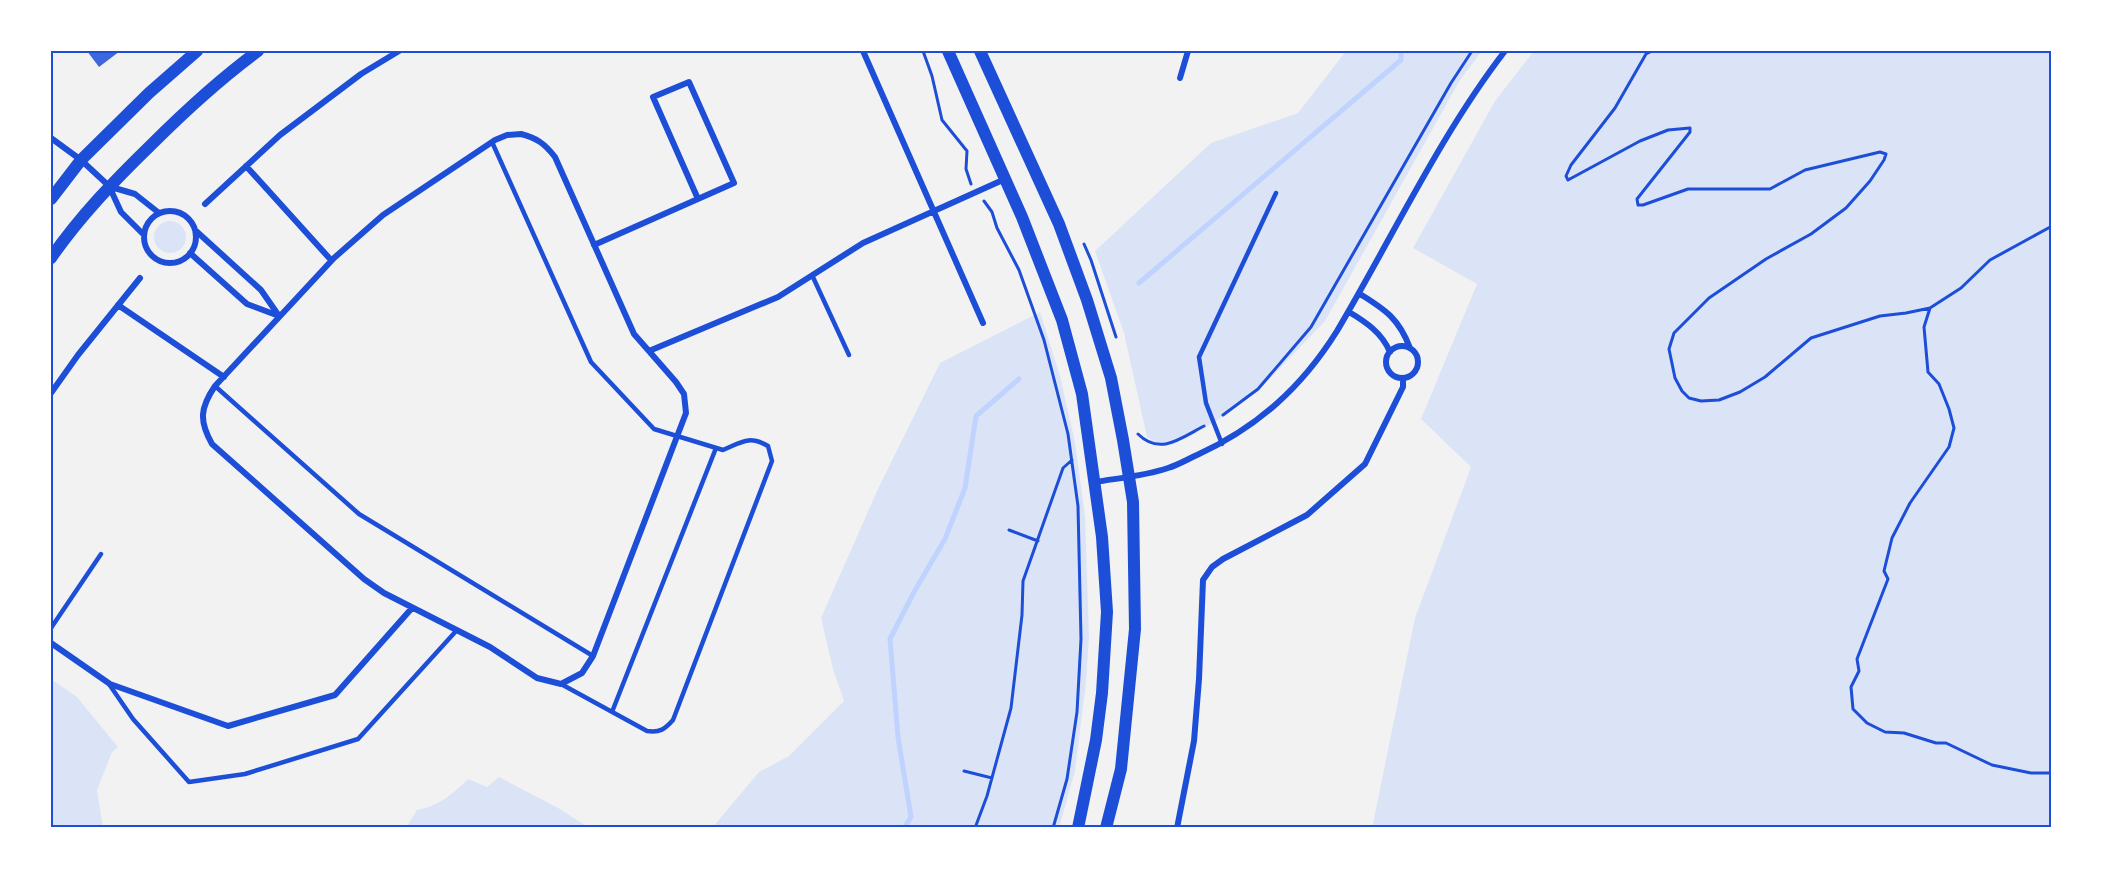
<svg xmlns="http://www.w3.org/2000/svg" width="2103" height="879" font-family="'Noto Serif',serif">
<rect width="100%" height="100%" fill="#f2f2f2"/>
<path fill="#dbe4f7" d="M1346,51H1482L1460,80L1325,321L1260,389L1226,415L1196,433L1173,444H1159L1147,437L1124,333L1095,251L1211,143L1298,113Z
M1534,51H2052V828H1372L1415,618L1471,467L1421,419L1477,284L1413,248L1495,101Z
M154 237a16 16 0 1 1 32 0a16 16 0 1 1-32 0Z
M1040,312L1060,376L1075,442L1085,516L1089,637L1086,682L1075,771L1059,828H712L759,772L789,756L844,701L833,669L821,618L877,491L940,363Z
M51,679L77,697L118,747L112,752L97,790L103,828H51Z
M499,777L560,809L589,828H406L417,810C438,806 452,795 468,779L487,787Z"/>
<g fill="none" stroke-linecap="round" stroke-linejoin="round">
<path stroke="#bfd3fe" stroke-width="5" d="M1139,283L1401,60V51
M904,828L911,817L898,737L890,639L914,592L945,539L965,488L976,416L1019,379"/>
</g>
<path fill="#3d67dc" d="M87,51H120L99,67Z"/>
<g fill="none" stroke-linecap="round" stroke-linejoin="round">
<path stroke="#1d4ed8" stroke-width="3" d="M923,51L932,76L942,120L967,151L966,169L971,184
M1652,51L1646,54L1615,108L1571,165L1566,176L1568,180L1640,141L1668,130L1690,128V132L1637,199L1638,205H1643L1688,189H1770L1805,170L1880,152L1886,154L1884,160L1870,181L1846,208L1811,234L1766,259L1709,298L1674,333L1669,349L1675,378L1682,391L1689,398L1701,401L1719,400L1740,392L1765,377L1811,338L1880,316L1906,313L1930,308L1961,288L1990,260L2052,226
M984,201L992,212L997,228L1019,270L1044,340L1068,434L1078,506L1081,639L1077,712L1067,779L1053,828
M1084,244L1091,260L1116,337
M1930,308L1924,327L1928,372L1939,384L1949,409L1954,428L1949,447L1910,503L1892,538L1884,571L1888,579L1857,659L1859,671L1851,687L1853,709L1867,723L1885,732L1904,733L1936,743H1946L1992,765L2031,773H2052
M1223,415L1258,389L1311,327L1451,83L1472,51
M1138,434C1160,456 1181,438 1204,426
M1009,530L1038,541
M964,771L992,778
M975,828L987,796L1011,708L1022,615L1023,581L1063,468L1072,460"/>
<path stroke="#1d4ed8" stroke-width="4.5" d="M492,142L591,362L654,429L723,450C742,442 749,435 768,446L772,461L673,720C665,729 660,733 647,731L561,684
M812,275L849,355
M215,386L359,514L593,656
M1222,444L1206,403L1199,357L1276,193
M51,628L101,554
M109,684L133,719L189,782L245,774L358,739L457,630
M612,712L716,448"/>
<path stroke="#1d4ed8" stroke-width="6" d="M863,51L983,323
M1180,78L1188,51
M521,134C537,138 545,144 555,157L634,334L676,382L684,394L686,413L593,656L582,673L561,684L537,678L490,647L384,593L364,579L212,444C199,421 200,408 215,386L334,258L383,215L495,140L507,135Z
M51,138L81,160L109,186L121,212L144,235
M246,166L331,260
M111,187L135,194L159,213
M205,204L280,135L361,74L399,51
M144 237a26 26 0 1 1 52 0a26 26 0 1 1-52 0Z
M195,230L261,290L279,316
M594,245L734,183L689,82L653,97L698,199
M190,253L247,304L279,316
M1360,294C1386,310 1399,319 1410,348
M118,305L224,377
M1349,312C1366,322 1382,333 1390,352
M1386 362a16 16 0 1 1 32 0a16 16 0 1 1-32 0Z
M649,351L778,297L863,243L1005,179
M51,393L78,355L140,278
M1095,482C1119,478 1145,476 1168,468C1178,465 1188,459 1197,455C1258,427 1302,387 1337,331C1391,240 1440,135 1505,51
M51,643L110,684L228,726L335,695L412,608
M1177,828L1194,741L1199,679L1203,580L1212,567L1223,559L1307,515L1365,464L1403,387V379"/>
<path stroke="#1d4ed8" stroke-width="12" d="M948,51L1022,217L1062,320L1082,394L1102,537L1107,612L1102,693L1096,740L1078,828
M980,51L1059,224L1087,300L1111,378L1123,440L1133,502L1135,629L1121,769L1106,828
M51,199L81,160L149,93L197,51
M51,258C80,216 115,180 151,145C185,111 220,79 258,51"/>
</g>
<rect width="2103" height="879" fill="none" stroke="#ffffff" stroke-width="105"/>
<rect x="52" y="52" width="1998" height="774" fill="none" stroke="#1d4ed8" stroke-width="2"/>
</svg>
